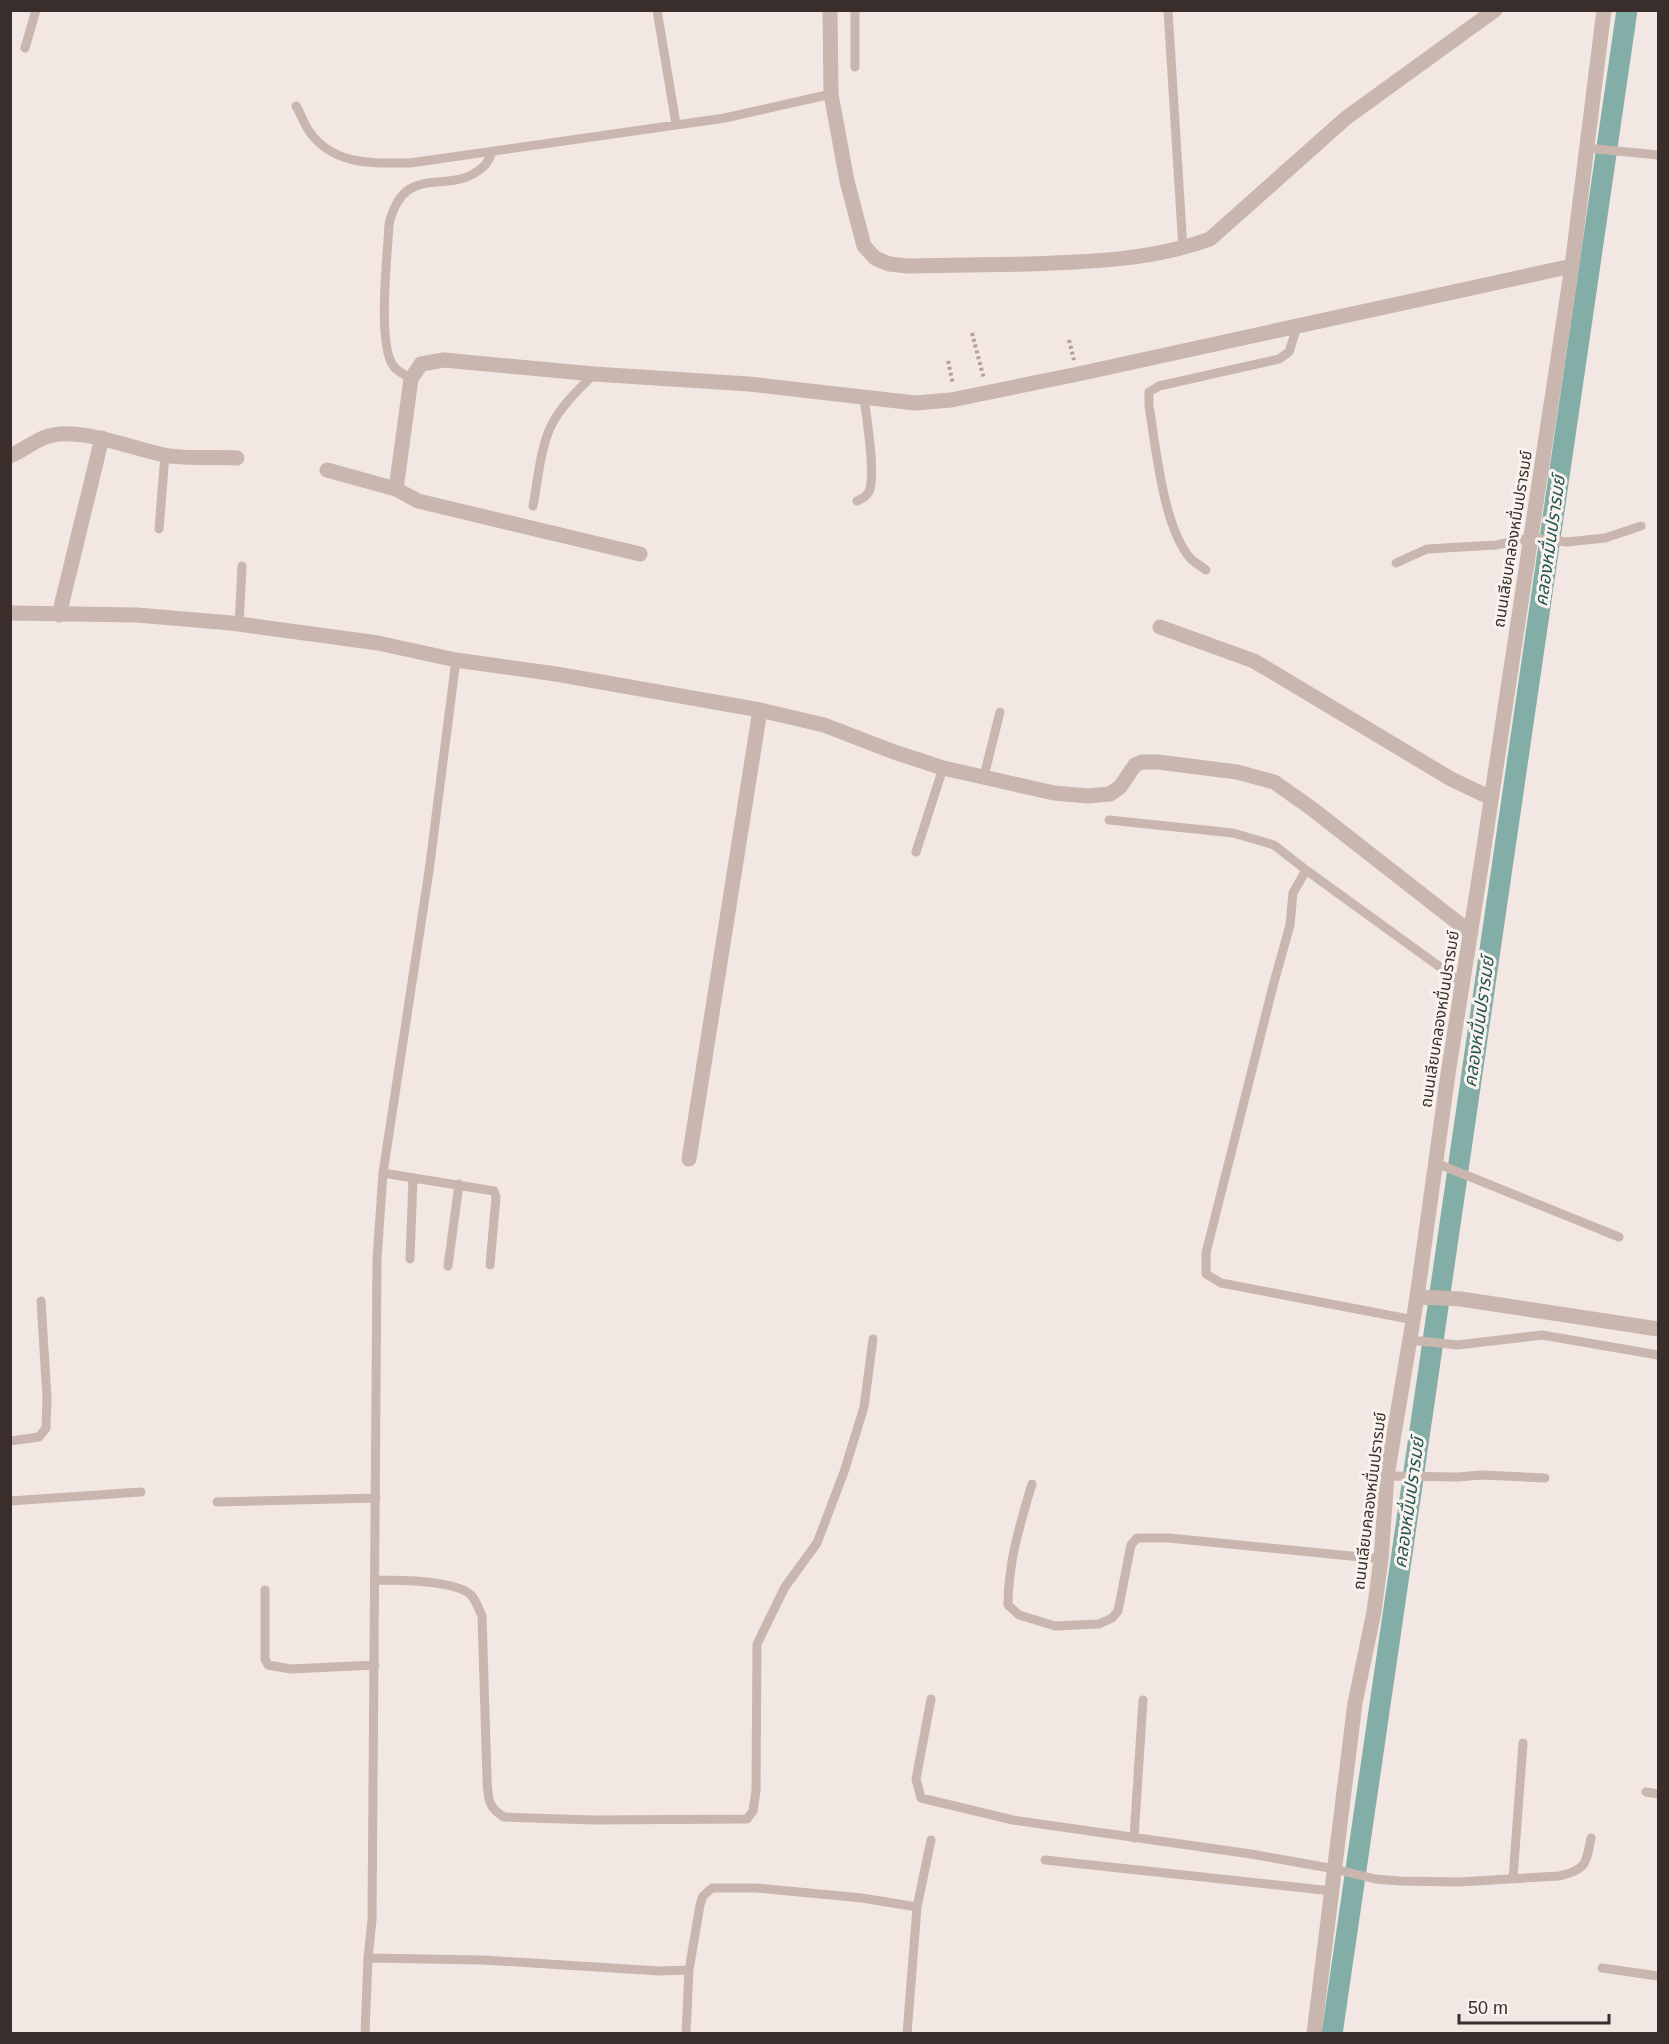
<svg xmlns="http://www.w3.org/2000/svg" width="1669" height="2044" font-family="Helvetica,'Noto Sans Thai',sans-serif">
<rect width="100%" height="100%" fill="#f2e7e2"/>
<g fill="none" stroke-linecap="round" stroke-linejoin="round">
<path stroke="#83ada7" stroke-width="21" d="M1332,2034L1627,10"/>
<path stroke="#b5a098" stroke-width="4" stroke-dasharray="3 3" stroke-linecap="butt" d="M972,333L984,379
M1069,340L1074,360
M948,361L953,384"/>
<path stroke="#c9b6ae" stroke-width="9" d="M657,10L676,124
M855,10V67
M1168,10L1183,249
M25,48L36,10
M296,106C301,114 304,124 309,131C333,166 373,163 410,163L725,118L831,94
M1587,148L1658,155
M411,379C406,375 399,372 395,368C376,349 388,252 389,224C405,159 449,198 483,167C488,163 490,156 493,151
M857,501C863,498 868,496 870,489C875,469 867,420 864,398
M533,506C538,480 540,448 552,424C562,405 579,389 594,374
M159,529L165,455
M1396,563L1427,549L1496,545L1530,538L1567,542L1605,538L1641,526
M1206,570C1201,566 1195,563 1191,559C1163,528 1156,447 1149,406V392L1159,386L1279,359L1289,352L1297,327
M239,625L242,566
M984,776L1000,712
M1109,820L1233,833L1274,845L1306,870
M916,852L943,768
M1436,1163L1619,1237
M383,1173L494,1191L496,1197L490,1265
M410,1259L413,1178
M448,1266L459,1184
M1414,1320L1221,1283L1206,1274V1253L1273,986L1290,925L1293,893L1306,870L1462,983
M1410,1340L1458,1345L1542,1335L1658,1355
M10,1441L39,1437L46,1428L47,1398L41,1301
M1387,1476L1458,1477L1481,1475L1545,1478
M1032,1484C1020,1524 1008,1563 1008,1605L1019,1615L1055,1626L1099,1624L1112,1618L1118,1611L1131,1545L1137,1538H1169L1381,1559
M10,1501L141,1492
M217,1502L376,1498
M375,1580C397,1580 456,1580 471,1595C476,1600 479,1610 482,1616L487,1778C488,1797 487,1807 504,1817L593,1820L747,1819L753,1811L756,1791L757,1644L785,1587L817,1543L844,1472L864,1407L873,1339
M265,1590V1659L268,1665L291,1669L375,1665
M931,1699L916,1779L921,1798L1013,1820L1251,1854L1335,1869L1375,1879L1400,1881L1459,1882L1559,1876C1587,1870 1586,1863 1591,1838
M1646,1792L1658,1794
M1134,1838L1143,1700
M1045,1860L1332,1891
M1513,1878L1523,1743
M368,1958L482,1960L660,1971L689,1970L686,2034
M1602,1968L1658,1976
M689,1970L700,1905L703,1896L712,1888H756L862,1898L917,1907
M365,2034L368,1958L372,1920L377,1259L383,1173L429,871L456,660
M907,2034L917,1907L931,1840"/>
<path stroke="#c9b6ae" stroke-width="15" d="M830,10L831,94L847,181L864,246L875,258L889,264L908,266C948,265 988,265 1028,264C1090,262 1152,260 1210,239L1346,118L1495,10
M10,456C21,451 32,443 43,438C75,424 130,448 164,455C188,460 213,456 237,458
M327,470L396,489L418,501L640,554
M396,489L411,379L421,364L444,360L594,374L749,384L915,403L951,400L1078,374L1572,266
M10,613L137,615L231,623L378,643L456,660L556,674L760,710L824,725L894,752L943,768L1054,793L1088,796L1110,794L1120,787L1135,765L1142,762H1158L1237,772L1274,782L1311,808L1471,933
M59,615L102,438
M1160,627L1254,661L1451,779L1491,798
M689,1159L760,710
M1417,1297L1461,1299L1658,1329
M1314,2034L1355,1703L1374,1612L1381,1559L1387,1476L1417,1297L1448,1074L1482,860L1572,266L1604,10"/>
</g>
<g text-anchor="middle" stroke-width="6" stroke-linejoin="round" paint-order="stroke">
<g font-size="16" fill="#392e2c" stroke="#f9f2ee">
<text transform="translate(1512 539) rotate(-81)" y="6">ถนนเลียบคลองหมื่นปรารมย์</text>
<text transform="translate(1439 1019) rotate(-81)" y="6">ถนนเลียบคลองหมื่นปรารมย์</text>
<text transform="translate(1369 1501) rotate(-83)" y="6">ถนนเลียบคลองหมื่นปรารมย์</text>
</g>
<g font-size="18" font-style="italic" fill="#245752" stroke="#f9f2ee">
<text transform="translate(1550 541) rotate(-82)" y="6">คลองหมื่นปรารมย์</text>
<text transform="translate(1479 1022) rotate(-82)" y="6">คลองหมื่นปรารมย์</text>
<text transform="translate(1409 1503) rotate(-82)" y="6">คลองหมื่นปรารมย์</text>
</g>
</g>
<rect width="1669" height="2044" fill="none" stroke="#392e2c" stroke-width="24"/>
<path d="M1459 2014v9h150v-9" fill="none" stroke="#392e2c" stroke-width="3"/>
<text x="1468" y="2014" font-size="18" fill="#392e2c" stroke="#f9f2ee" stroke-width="4.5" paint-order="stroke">50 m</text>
</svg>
